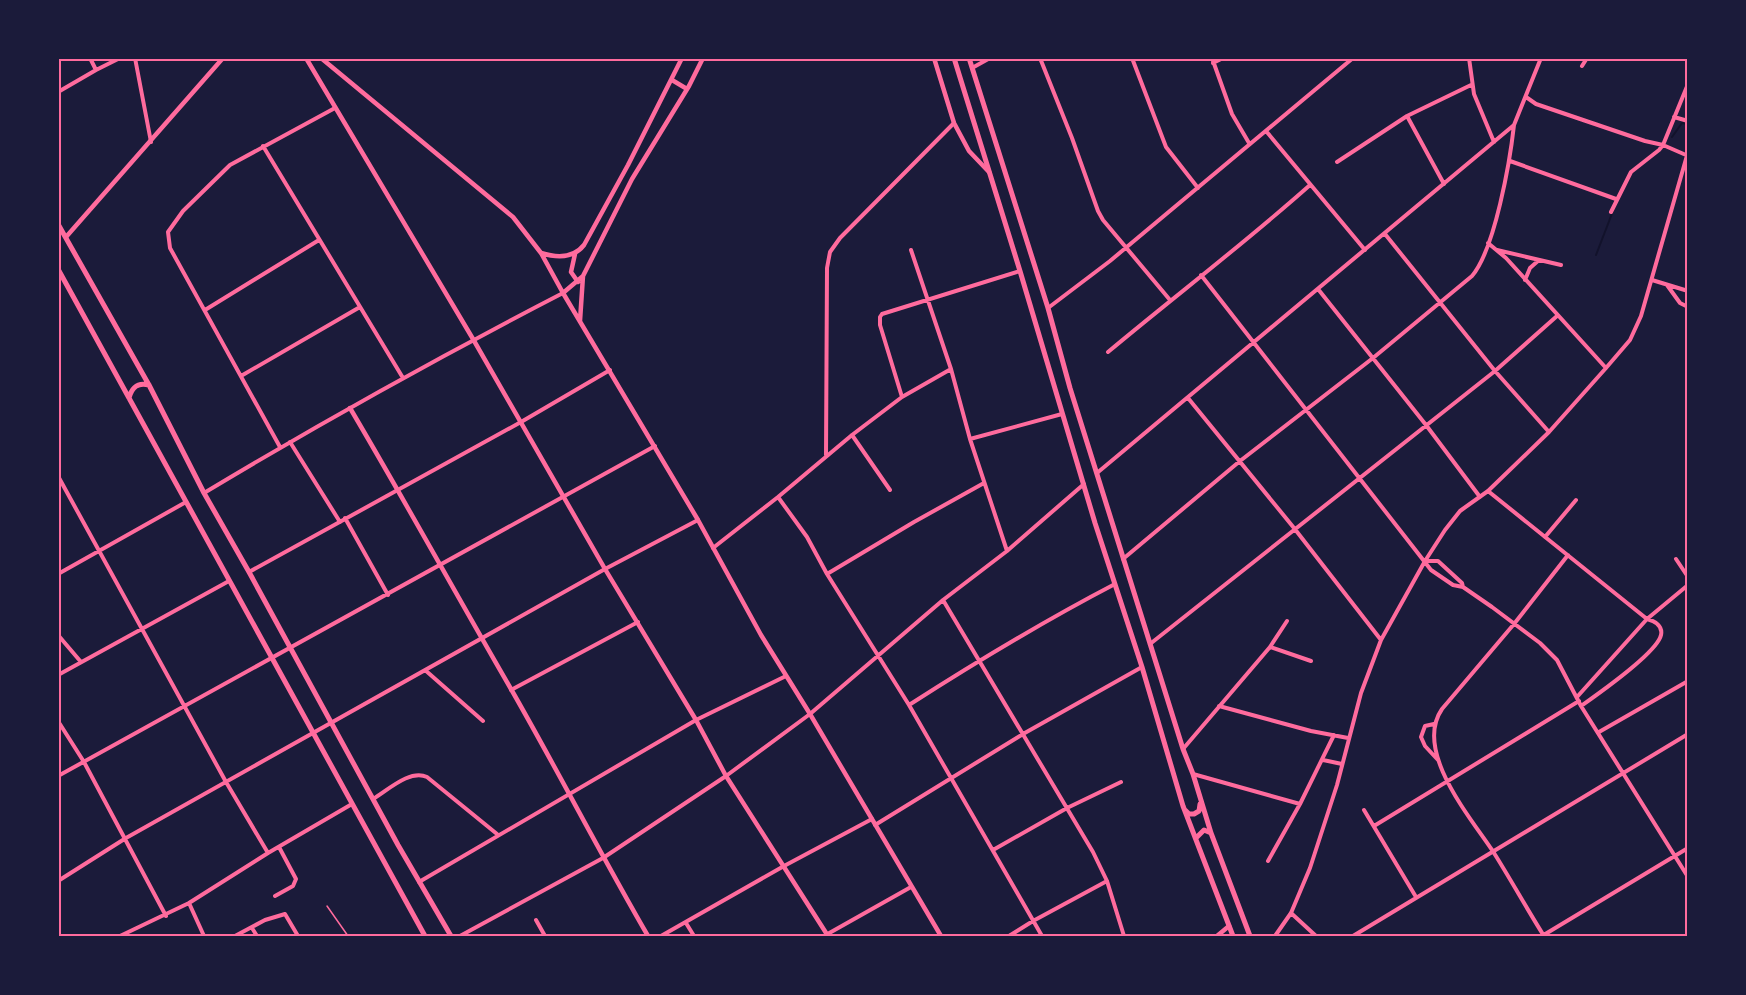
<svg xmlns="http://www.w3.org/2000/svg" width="1746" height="995" font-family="'Asap Condensed',sans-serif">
<rect width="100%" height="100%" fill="#1b1b3a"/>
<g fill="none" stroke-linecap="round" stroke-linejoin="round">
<path stroke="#12122b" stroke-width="2" d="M1672,137L1682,123L1688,124
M1596,255L1613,211"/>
<path stroke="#ff6b9d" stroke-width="1.5" d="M327,906L348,936"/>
<path stroke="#ff6b9d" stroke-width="4" d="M90,58L96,70
M135,58L151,142
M1040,58L1072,138L1098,211L1103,220L1170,300
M1132,58L1166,147L1198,188
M1212,58L1232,114L1249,143
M1469,58L1474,94L1494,142
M1213,63L1223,58
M1582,66L1587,58
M972,68L990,58
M58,92L96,70L120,58
M1526,97L1536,104L1645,141L1663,145L1686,155
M1407,116L1444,184
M1674,117L1688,121
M1266,131L1365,250
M263,146L403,378
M1510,161L1616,199
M1337,162L1407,116L1471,85
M1611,212L1631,172L1659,150L1663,145L1688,84
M1385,234L1495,371L1549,432
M1488,243L1506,258L1606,368
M911,250L951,369L970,439L1007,551
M1497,250L1561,265
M1201,275L1431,570L1453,585L1463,587L1492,607L1540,643L1557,660L1581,706L1688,877
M1525,280L1530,268L1539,260
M1652,280L1688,291
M1667,285L1680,303L1688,307
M1318,289L1426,425L1480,497
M1048,308L1110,261L1353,58
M205,310L319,240
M1108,352C1175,296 1245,243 1310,185
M241,376L360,307
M902,397L880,325V317L882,314L1020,271
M1188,398L1294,528L1381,640
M852,435L890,490
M970,439L1062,414
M290,442L340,522
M280,447L170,248L168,232L183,211L230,165L335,108
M826,455L827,268L830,252L840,238L954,123
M1097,473L1514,125L1541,58
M58,476L226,782L268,853
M1488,491L1647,619C1655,621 1663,626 1661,635C1657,653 1598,694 1581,706
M204,493C322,422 441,356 563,293
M778,497L807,537L827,574L909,705L1042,936
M345,518L388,595
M1545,537L1576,500
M713,548L778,497L852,435L902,397L951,369
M1123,559L1240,461L1373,358L1472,276C1495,249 1510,161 1514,125
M1676,559L1688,577
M1425,561H1438L1462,583L1463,587
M249,572L521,422L610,370
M58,574L186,502
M827,574L914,522L984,483
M943,600L1093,852L1107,881L1124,936
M58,635L81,662
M1150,644L1495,371L1557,316
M1270,647L1311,661
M425,670L483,721
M58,675L229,581
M511,690L638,622
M1577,697L1647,619L1688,585
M909,705C976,662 1044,621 1115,584
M1219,706L1311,731L1348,738
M58,721L84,762L166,916
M1434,724L1425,726L1421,737L1425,746L1438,760
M1599,732L1688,681
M1183,749L1270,647L1287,621
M1323,760L1342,764
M1193,774L1300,804
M58,776L655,446
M373,799C388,790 410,769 427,777L497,834
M1364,810L1416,897
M875,825L1023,734L1142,667
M1374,826L1579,701
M993,850L1067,808L1121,782
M1268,861L1300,804L1334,735
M58,881L126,838L605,569L698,520
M419,882L696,720L786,676
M275,896L293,886L296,879L279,847
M189,903L204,936
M1291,913L1316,936
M536,920L545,936
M686,923L694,936
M252,928L257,936
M120,936L189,903L268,853L352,804
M235,936L265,920L285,914L298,936
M460,936L603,858L726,776L810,714L943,600L1007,551L1084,484
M661,936L784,866L872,819
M824,936L911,887
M1009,936L1033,921L1107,881
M1275,936L1291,913L1310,868L1337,785L1361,693L1381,640L1425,561L1445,530L1460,511L1488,491L1549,432L1606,368L1630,340L1641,316L1688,152
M1353,936L1688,734
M1542,936L1688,848
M1544,936C1527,909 1511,880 1494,853C1471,818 1413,751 1442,709L1514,624L1568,555"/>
<path stroke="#ff6b9d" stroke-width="4.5" d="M306,58L473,339L605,569L696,720L726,776L828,936
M321,58L513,217L541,253L563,293L698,520L761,635L810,714L941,936
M934,58L954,123L969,151L989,172
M672,80L687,89
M66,237L223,58
M541,253C557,258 573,259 584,245L628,165L682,58
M575,254L571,272L578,282
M563,293L583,276L632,179L689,86L703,58
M580,321L583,276
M350,408C405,501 457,596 511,689C558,771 601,855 648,936
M1217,936L1229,926"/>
<path stroke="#ff6b9d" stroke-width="5" d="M954,58L1020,271L1095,523L1142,667L1183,806L1233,936
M969,58L1048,308L1070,388L1183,749L1193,774L1211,833L1250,936
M58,224L149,385L204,493L249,572L398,845L451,936
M58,269L425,936
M129,398C132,387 138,382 149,385
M1185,810L1189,814H1194L1199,811L1200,804
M1196,838L1204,830L1211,833"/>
</g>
<rect width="1746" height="995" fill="none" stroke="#1b1b3a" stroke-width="120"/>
<rect x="60" y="60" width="1626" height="875" fill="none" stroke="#ff6b9d" stroke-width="2"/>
</svg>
